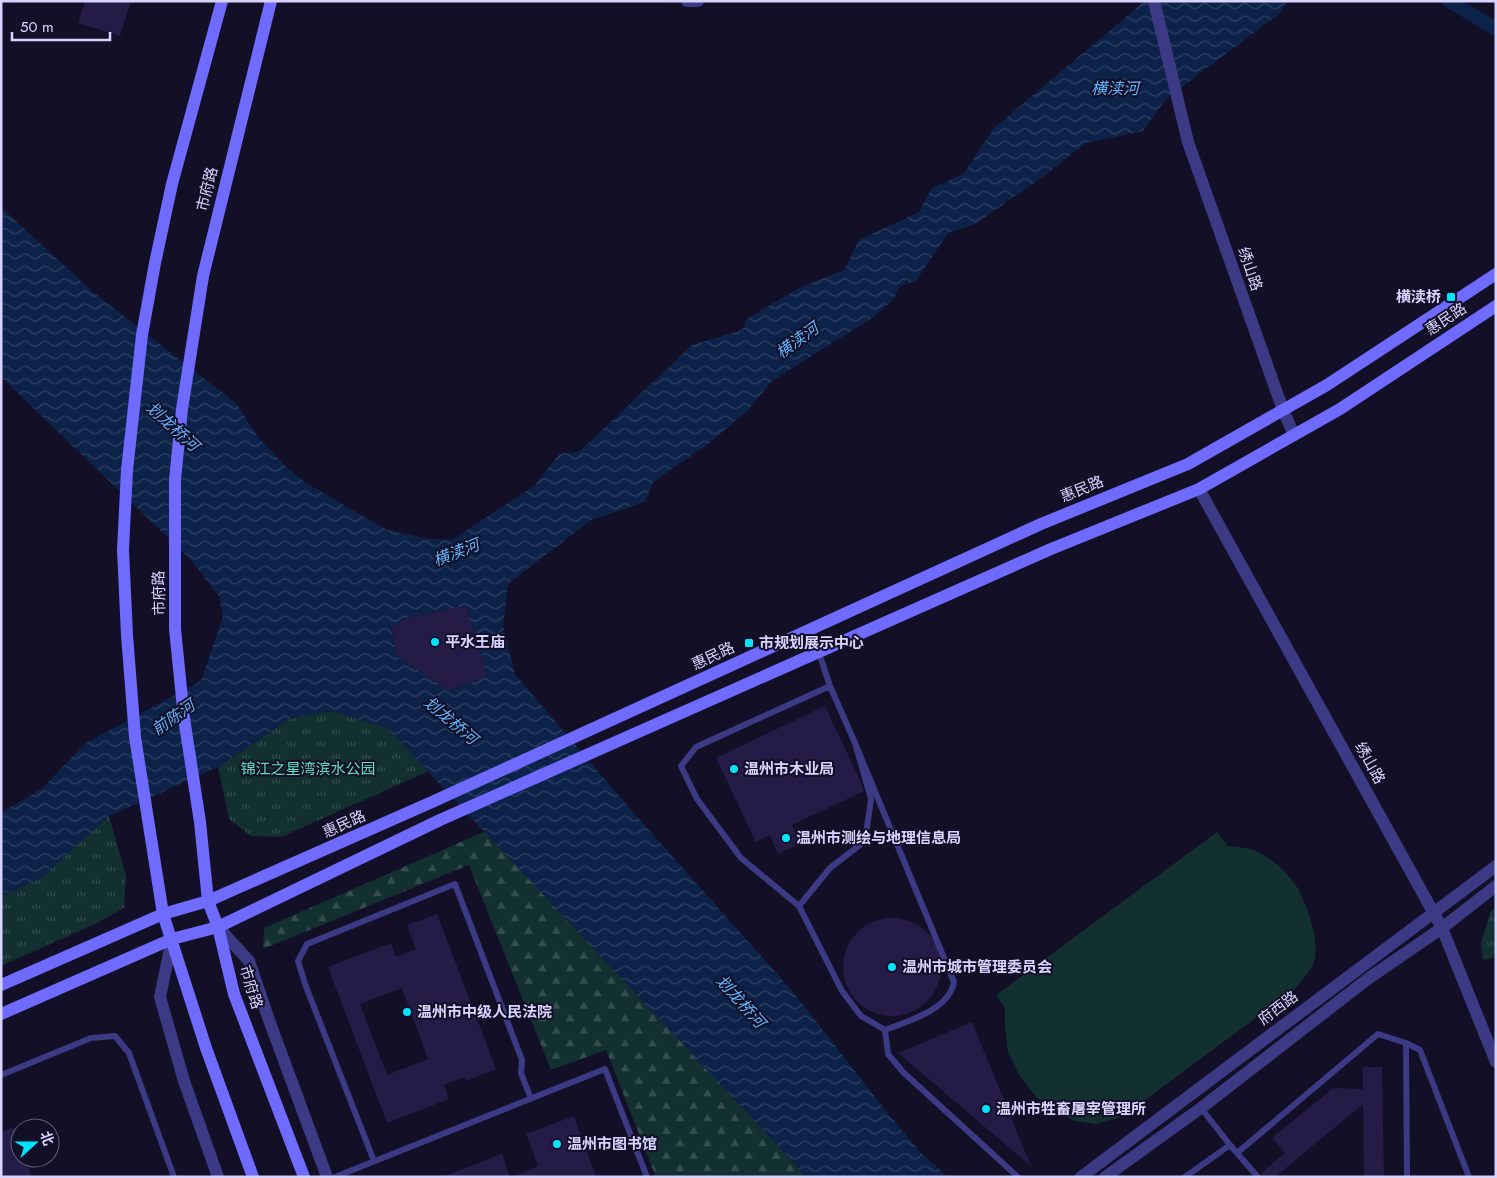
<svg xmlns="http://www.w3.org/2000/svg" width="1497" height="1178" font-family="Jost,'Noto Sans SC',sans-serif">
<defs>
<pattern id="forest-firs" width="22" height="20" patternUnits="userSpaceOnUse" patternTransform="scale(1.25)"><rect width="22" height="20" fill="#12302f"/><path d="M5 1l3.5 6h-7zM16 11l3.5 6h-7z" fill="#344d4e"/></pattern>
<pattern id="park-tufts" width="24" height="20" patternUnits="userSpaceOnUse" patternTransform="scale(1.25)"><rect width="24" height="20" fill="#12302f"/><path d="M3 7l-1-3M5 7V3M7 7l1-3M15 17l-1-3M17 17v-4M19 17l1-3" fill="none" stroke="#344d4e"/></pattern>
<pattern id="water-waves" width="16" height="10" patternUnits="userSpaceOnUse" patternTransform="scale(1.25)"><rect width="16" height="10" fill="#0c2248"/><path d="M0 5q4-4 8 0t8 0" fill="none" stroke="#2f4163"/></pattern>
</defs>
<rect width="100%" height="100%" fill="#130f26"/>
<path fill="url(#forest-firs)" d="M486,831L796,1165L805,1177H656L606,1050L551,1070L469,865L263,949L264,928Z"/>
<path fill="url(#park-tufts)" d="M331,711L388,728L429,771L281,837L251,836L229,819L218,767L289,719Z
M109,816L126,876L124,908L97,923L1,966V896L41,878Z
M1496,908V957L1483,960L1481,943L1491,911Z"/>
<path fill="#12302f" d="M1217,832L1228,846C1240,847 1254,848 1264,855C1277,863 1289,875 1297,887C1307,905 1322,945 1313,964C1309,973 1301,981 1295,989L1122,1117L1096,1124L1074,1121L1053,1109L1036,1097L1020,1076L1008,1052L1005,1027V1008L996,995Z"/>
<path fill="url(#water-waves)" fill-rule="evenodd" d="M1145,1H1287L1279,14L1166,99L1143,131L1086,143L1044,176L975,224L948,233L916,281L900,286L894,299L872,318L772,381L748,410L711,442L653,482L645,502L591,520L508,584L503,626L515,674L632,811L794,993L890,1116L922,1154L948,1177H805L796,1165L388,729L331,711L289,719L218,767L109,816L41,878L1,896V813L41,789L86,743L201,681L223,617L219,596L190,559L1,377V207L94,293L236,403L258,437L289,470L308,484L387,530L429,539L452,540L535,485L559,454L580,451L692,345L742,330L747,319L799,288L844,270L859,240L919,212L931,189L964,173L994,128ZM466,606L487,676L450,691L397,656L391,628L407,618Z"/>
<g fill="none" stroke-linecap="round" stroke-linejoin="round">
<path stroke="#0c2248" stroke-width="14" d="M1449,1L1496,29"/>
</g>
<path fill="#241b47" fill-rule="evenodd" d="M85,1H131L120,36L78,23Z
M466,606L487,676L450,691L397,656L391,628L407,618Z
M825,706L860,780L864,791L792,825L800,844L778,854L770,835L756,842L716,758Z
M437,914L496,1069L466,1081L465,1077L444,1085L449,1099L387,1123L328,967L391,943L396,957L416,949L407,925ZM402,988L428,1059L387,1075L360,1004Z
M843 967a49 49 0 1 1 98 0a49 49 0 1 1-98 0Z
M972,1022L1031,1166L898,1053Z
M1363,1067H1382L1384,1177H1364L1363,1104L1275,1177H1262L1261,1173L1285,1153L1272,1138L1333,1088L1363,1089Z
M574,1116L596,1177H513L538,1166L526,1134Z
M13,1127L20,1145V1158H25L32,1177H1V1132Z
M502,1154L510,1177H444V1176Z"/>
<g fill="none" stroke-linecap="round" stroke-linejoin="round">
<path stroke="#3d3a85" stroke-width="6" d="M811,629L830,686L855,743L871,799L865,841L830,868L799,906L842,991L861,1016L885,1030C908,1021 949,1010 954,982L855,743
M799,906L741,858L697,799L681,766L696,747L830,686
M885,1030L888,1054L903,1072L1018,1177
M1406,1043L1407,1177
M1,1075L91,1038L115,1036L129,1053L174,1177
M1201,1108L1230,1145L1257,1176
M1237,1153L1378,1034L1406,1043L1420,1050L1469,1177
M374,1161L305,984L298,961L307,944L455,884L522,1060L521,1073L531,1099
M335,1177L605,1069L647,1177
M1185,1177L1230,1145"/>
<path stroke="#3d3a85" stroke-width="12" d="M687,1H698
M218,927L249,961L269,1020L327,1177
M172,939L160,997L184,1081L218,1177"/>
<path stroke="#3d3a85" stroke-width="12" d="M1154,1L1188,142L1283,410L1294,435
M1199,489L1442,928L1496,1062
M1081,1177L1496,866
M1105,1177L1201,1108L1369,978L1442,928L1496,886"/>
<path stroke="#6f6bff" stroke-width="12" d="M222,1L172,184L155,263L142,335L127,470L123,550L127,635L135,737L163,914L206,1048L253,1177
M271,1L203,276L182,409L175,480V629L184,718L200,822L208,901L218,927L234,994L304,1177
M1,985L163,914L208,901L432,802L1041,524L1188,464L1327,385L1496,274
M1,1014L172,939L218,927L440,820L1051,549L1199,489L1340,409L1496,306"/>
</g>
<g fill="#00e5ff" stroke="#130f26" stroke-width="2">
<rect x="1446" y="292" width="10" height="10" rx="2.5"/>
<circle cx="435" cy="642" r="5"/>
<rect x="744" y="638" width="10" height="10" rx="2.5"/>
<circle cx="734" cy="769" r="5"/>
<circle cx="786" cy="838" r="5"/>
<circle cx="892" cy="967" r="5"/>
<circle cx="407" cy="1012" r="5"/>
<circle cx="986" cy="1109" r="5"/>
<circle cx="557" cy="1144" r="5"/>
</g>
<g text-anchor="middle" stroke-width="4" stroke-linejoin="round" paint-order="stroke">
<g font-size="15" fill="#d9d4ff" stroke="#130f26">
<text transform="translate(207 189) rotate(-76)" y="5">市府路</text>
<text transform="translate(1250 269) rotate(71)" y="5">绣山路</text>
<text transform="translate(1446 319) rotate(-33)" y="5">惠民路</text>
<text transform="translate(1082 489) rotate(-22)" y="5">惠民路</text>
<text transform="translate(159 593) rotate(-91)" y="5">市府路</text>
<text transform="translate(713 656) rotate(-25)" y="5">惠民路</text>
<text transform="translate(1370 763) rotate(61)" y="5">绣山路</text>
<text transform="translate(344 824) rotate(-24)" y="5">惠民路</text>
<text transform="translate(251 987) rotate(73)" y="5">市府路</text>
<text transform="translate(1278 1008) rotate(-37)" y="5">府西路</text>
</g>
<g font-size="15" font-weight="bold" fill="#d9d4ff" stroke="#130f26" text-anchor="start">
<text x="1441" y="302" text-anchor="end">横渎桥</text>
<text x="445" y="647">平水王庙</text>
<text x="759" y="648">市规划展示中心</text>
<text x="744" y="774">温州市木业局</text>
<text x="796" y="843">温州市测绘与地理信息局</text>
<text x="902" y="972">温州市城市管理委员会</text>
<text x="417" y="1017">温州市中级人民法院</text>
<text x="996" y="1114">温州市牲畜屠宰管理所</text>
<text x="567" y="1149">温州市图书馆</text>
</g>
<g font-size="15" fill="#5fe0c0" stroke="#130f26">
<text x="308" y="774">锦江之星湾滨水公园</text>
</g>
<g font-size="16" font-style="italic" fill="#62b6ff" stroke="#130f26">
<text x="1115" y="94">横渎河</text>
<text transform="translate(797 340) rotate(-36)" y="6">横渎河</text>
<text transform="translate(173 426) rotate(42)" y="6">划龙桥河</text>
<text transform="translate(456 552) rotate(-21)" y="6">横渎河</text>
<text transform="translate(173 717) rotate(-35)" y="6">前陈河</text>
<text transform="translate(451 720) rotate(40)" y="6">划龙桥河</text>
<text transform="translate(741 1001) rotate(48)" y="6">划龙桥河</text>
</g>
</g>
<rect width="1497" height="1178" fill="none" stroke="#d9d4ff" stroke-width="5"/>
<g transform="translate(35 1143) rotate(69)"><circle r="24" fill="#130f26" stroke="#625e7d"/>
<path d="M0-4L9 19L0 12L-9 19Z" fill="#00e5ff"/>
<text y="-8" font-size="14" font-weight="bold" text-anchor="middle" fill="#d9d4ff">北</text>
</g>
<path d="M12 32v8h98v-8" fill="none" stroke="#d9d4ff" stroke-width="2.5"/>
<text x="20" y="32" font-size="15" fill="#d9d4ff" stroke="#130f26" stroke-width="4" paint-order="stroke">50 m</text>
</svg>
